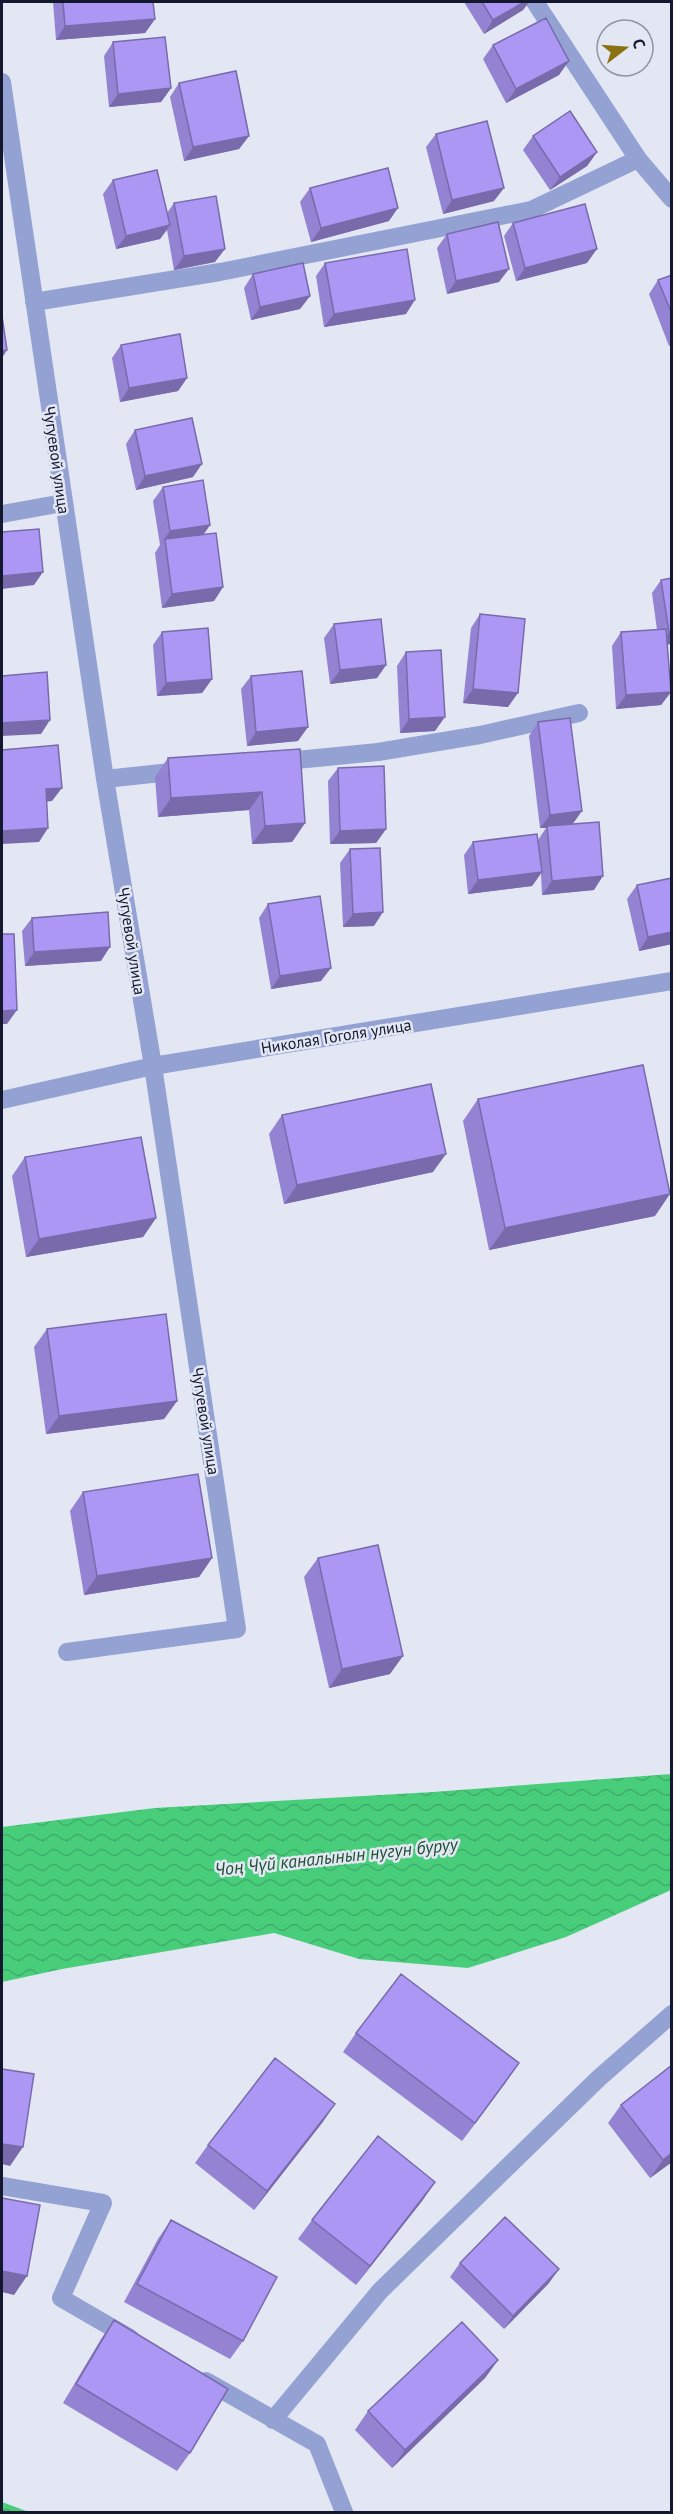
<svg xmlns="http://www.w3.org/2000/svg" width="673" height="2514" font-family="'PT Sans',sans-serif">
<defs>
<pattern id="water-waves" width="16" height="10" patternUnits="userSpaceOnUse" patternTransform="scale(1.5)"><rect width="16" height="10" fill="#48cd7b"/><path d="M0 5q4-4 8 0t8 0" fill="none" stroke="#3eaf6b"/></pattern>
</defs>
<rect width="100%" height="100%" fill="#e3e7f3"/>
<path fill="url(#water-waves)" d="M671,1774V1890L566,1937L468,1968L359,1959L274,1933L62,1969L2,1982V1827L155,1808L433,1792Z
M2,2502L29,2512H2Z"/>
<g fill="none" stroke-linecap="round" stroke-linejoin="round">
<path stroke="#94a1d3" stroke-width="18" d="M535,2L638,159L672,199
M2,82L105,779L153,1066L237,1629L67,1652
M34,302L220,272L531,210L638,159
M2,514L63,503
M276,762L378,752L480,735L579,713
M105,779L180,771
M2,1100L153,1066L672,981
M2,2186L103,2203L61,2298L130,2338
M206,2381L317,2444L344,2512
M273,2420L380,2291L599,2078L672,2014"/>
</g>
<path fill="#9483d2" d="M53,2H153L155,19L145,33L56,40Z
M464,2H529L523,10L484,34Z
M113,42L171,88L161,102L109,107L104,56Z
M493,45L559,75L506,103L483,59Z
M179,83L249,136L239,149L184,161L170,97Z
M436,134L494,201L443,214L426,147Z
M533,136L597,152L587,166L550,190L523,150Z
M113,180L167,213L174,203L215,262L174,270L167,230L160,239L116,249L103,194Z
M310,188L389,221L311,242L300,202Z
M513,223L587,263L516,281L504,236Z
M447,234L499,282L447,294L437,248Z
M325,263L406,314L324,327L316,276Z
M253,274L310,296L300,309L251,320L244,288Z
M672,275V345L669,346L649,294L658,280Z
M121,345L187,378L178,391L120,402L112,358Z
M135,430L193,477L136,490L126,444Z
M163,487L210,525L204,534L223,587L214,601L162,608L155,553L160,545L153,501Z
M661,580L672,644H667L671,692L661,705L616,709L612,646L621,632L657,630L652,593Z
M480,614L508,707L463,703L471,628Z
M334,624L386,665L377,678L330,684L324,638Z
M162,632L212,679L202,693L157,696L153,645Z
M406,652L435,731L400,733L397,666Z
M251,676L298,741L247,746L241,689Z
M538,722L594,890L542,895L541,873L532,886L468,894L464,855L473,842L538,840L546,828H540L529,736Z
M300,749L305,823L292,842L252,844L249,810L158,817L155,777L168,758Z
M338,768L386,829L376,843L330,844L328,781Z
M350,849L374,926L343,927L340,863Z
M637,885L672,944L639,951L627,899Z
M268,904L321,981L271,989L259,918Z
M32,918L101,961L25,966L22,931Z
M478,1099L655,1216L489,1250L463,1121Z
M282,1115L433,1172L284,1204L269,1134Z
M25,1157L156,1218L143,1237L26,1257L12,1176Z
M47,1329L177,1401L164,1419L46,1434L34,1347Z
M83,1492L212,1558L199,1577L84,1595L70,1511Z
M318,1558L390,1674L329,1688L304,1577Z
M356,2033L506,2082L462,2141L343,2052Z
M672,2065V2162L650,2178L608,2123L621,2105Z
M335,2104L322,2123L254,2210L195,2163L208,2145Z
M435,2182L422,2201L356,2285L298,2239L312,2220Z
M171,2220L243,2341L230,2359L124,2302L158,2239Z
M460,2263L549,2283L504,2329L450,2277Z
M114,2320L190,2453L177,2471L63,2403L101,2339Z
M498,2360L485,2378L392,2468L355,2430L368,2411Z"/>
<path fill="#786aab" d="M524,2H529L523,10L484,34L493,20Z
M155,19L145,33L56,40L65,26Z
M569,61L559,75L506,103L516,89Z
M171,88L161,102L109,107L118,94Z
M249,136L239,149L184,161L193,147Z
M597,152L587,166L550,190L560,177Z
M504,188L494,201L443,214L452,200Z
M398,208L389,221L311,242L321,228Z
M170,225L160,239L116,249L126,236Z
M225,249L215,262L174,270L184,256Z
M597,249L587,263L516,281L525,268Z
M509,269L499,282L447,294L456,281Z
M310,296L300,309L251,320L260,307Z
M415,300L406,314L324,327L334,314Z
M7,350L2,358V351Z
M187,378L178,391L120,402L129,388Z
M202,464L193,477L136,490L145,476Z
M210,525L200,539H165L160,545L170,531Z
M43,572L34,585L2,589V576Z
M223,587L214,601L162,608L172,594Z
M669,632H672V644L659,646Z
M386,665L377,678L330,684L340,670Z
M212,679L202,693L157,696L166,683Z
M473,689L518,693L508,707L463,703Z
M671,692L661,705L616,709L626,695Z
M445,717L435,731L400,733L409,719Z
M50,720L41,734L2,736V723Z
M308,727L298,741L247,746L256,732Z
M62,788L52,801L36,803L46,789Z
M262,792L249,810L158,817L171,798Z
M582,811L572,825L547,826L546,828H540L550,815Z
M305,823L292,842L252,844L265,826Z
M48,828L39,842L2,844V831Z
M386,829L376,843L330,844L340,831Z
M542,872L532,886L468,894L478,880Z
M603,876L594,890L542,895L552,881Z
M383,912L374,926L343,927L353,914Z
M672,932V944L639,951L648,937Z
M110,947L101,961L25,966L34,952Z
M331,968L321,981L271,989L280,976Z
M17,1010L7,1024H2V1011Z
M446,1154L433,1172L284,1204L297,1185Z
M670,1194L655,1216L489,1250L505,1228Z
M156,1218L143,1237L26,1257L39,1239Z
M177,1401L164,1419L46,1434L59,1416Z
M212,1558L199,1577L84,1595L97,1576Z
M403,1656L390,1674L329,1688L342,1669Z
M519,2063L506,2082L462,2141L475,2123Z
M335,2104L322,2123L254,2210L267,2191Z
M2,2144L23,2147L10,2166L2,2164Z
M672,2153V2162L650,2178L663,2160Z
M435,2182L422,2201L356,2285L370,2266Z
M559,2269L549,2283L504,2329L513,2316Z
M2,2271L27,2276L14,2295L2,2292Z
M498,2360L485,2378L392,2468L405,2450Z"/>
<path fill="#ac98f4" stroke="#786aab" stroke-width="1.5" d="M63,2H153L155,19L65,26Z
M482,2H524L493,20Z
M546,18L569,61L516,89L493,45Z
M165,37L171,88L118,94L113,42Z
M236,71L249,136L193,147L179,83Z
M570,111L597,152L560,177L533,136Z
M487,121L504,188L452,200L436,134Z
M388,168L398,208L321,228L310,188Z
M157,170L170,225L126,236L113,180Z
M216,196L225,249L184,256L174,203Z
M585,204L597,249L525,268L513,223Z
M498,222L509,269L456,281L447,234Z
M407,249L415,300L334,314L325,263Z
M303,263L310,296L260,307L253,274Z
M672,275V314L658,280Z
M2,316L7,350L2,351Z
M180,334L187,378L129,388L121,345Z
M192,418L202,464L145,476L135,430Z
M203,480L210,525L170,531L163,487Z
M39,529L43,572L2,576V532Z
M216,533L223,587L172,594L165,539Z
M672,578V632H669L661,580Z
M480,614L525,619L518,693L473,689Z
M381,619L386,665L340,670L334,624Z
M208,628L212,679L166,683L162,632Z
M666,629L671,692L626,695L621,632Z
M441,650L445,717L409,719L406,652Z
M302,671L308,727L256,732L251,676Z
M47,672L50,720L2,723V676Z
M570,718L582,811L550,815L538,722Z
M58,745L62,788L46,789L48,828L2,831V750Z
M300,749L305,823L265,826L262,792L171,798L168,758Z
M384,766L386,829L340,831L338,768Z
M599,822L603,876L552,881L547,826Z
M537,834L542,872L478,880L473,842Z
M380,848L383,912L353,914L350,849Z
M672,878V932L648,937L637,885Z
M320,896L331,968L280,976L268,904Z
M108,912L110,947L34,952L32,918Z
M2,934H14L17,1010L2,1011Z
M643,1065L670,1194L505,1228L478,1099Z
M431,1084L446,1154L297,1185L282,1115Z
M141,1137L156,1218L39,1239L25,1157Z
M166,1314L177,1401L59,1416L47,1329Z
M198,1474L212,1558L97,1576L83,1492Z
M378,1545L403,1656L342,1669L318,1558Z
M401,1974L519,2063L475,2123L356,2033Z
M275,2058L335,2104L267,2191L208,2145Z
M672,2065V2153L663,2160L621,2105Z
M2,2069L34,2074L23,2147L2,2144Z
M378,2136L435,2182L370,2266L312,2220Z
M2,2198L40,2205L27,2276L2,2271Z
M505,2217L559,2269L513,2316L460,2263Z
M171,2220L277,2277L243,2341L137,2284Z
M114,2320L228,2389L190,2453L76,2384Z
M462,2322L498,2360L405,2450L368,2411Z"/>
<g text-anchor="middle" stroke-width="5" stroke-linejoin="round" paint-order="stroke">
<g font-size="16" fill="#13182f" stroke="#e3e7f3">
<text transform="translate(57 460) rotate(82)" y="6">Чугуевой улица</text>
<text transform="translate(132 941) rotate(81)" y="6">Чугуевой улица</text>
<text transform="translate(336 1036) rotate(-9)" y="6">Николая Гоголя улица</text>
<text transform="translate(206 1421) rotate(81)" y="6">Чугуевой улица</text>
</g>
<g font-size="18" font-style="italic" fill="#1e5130" stroke="#e3e7f3">
<text transform="translate(336 1857) rotate(-6)" y="6">Чоң Чүй каналынын нугун буруу</text>
</g>
</g>
<rect width="673" height="2514" fill="none" stroke="#13182f" stroke-width="6"/>
<g transform="translate(625 48) rotate(73)"><circle r="28" fill="#e3e7f3" stroke="#9094a5" stroke-width="1.5"/>
<path d="M0-4.5L10 22L0 15L-10 22Z" fill="#8a7113"/>
<text y="-9" font-size="16" font-weight="bold" text-anchor="middle" fill="#13182f">С</text>
</g>
</svg>
